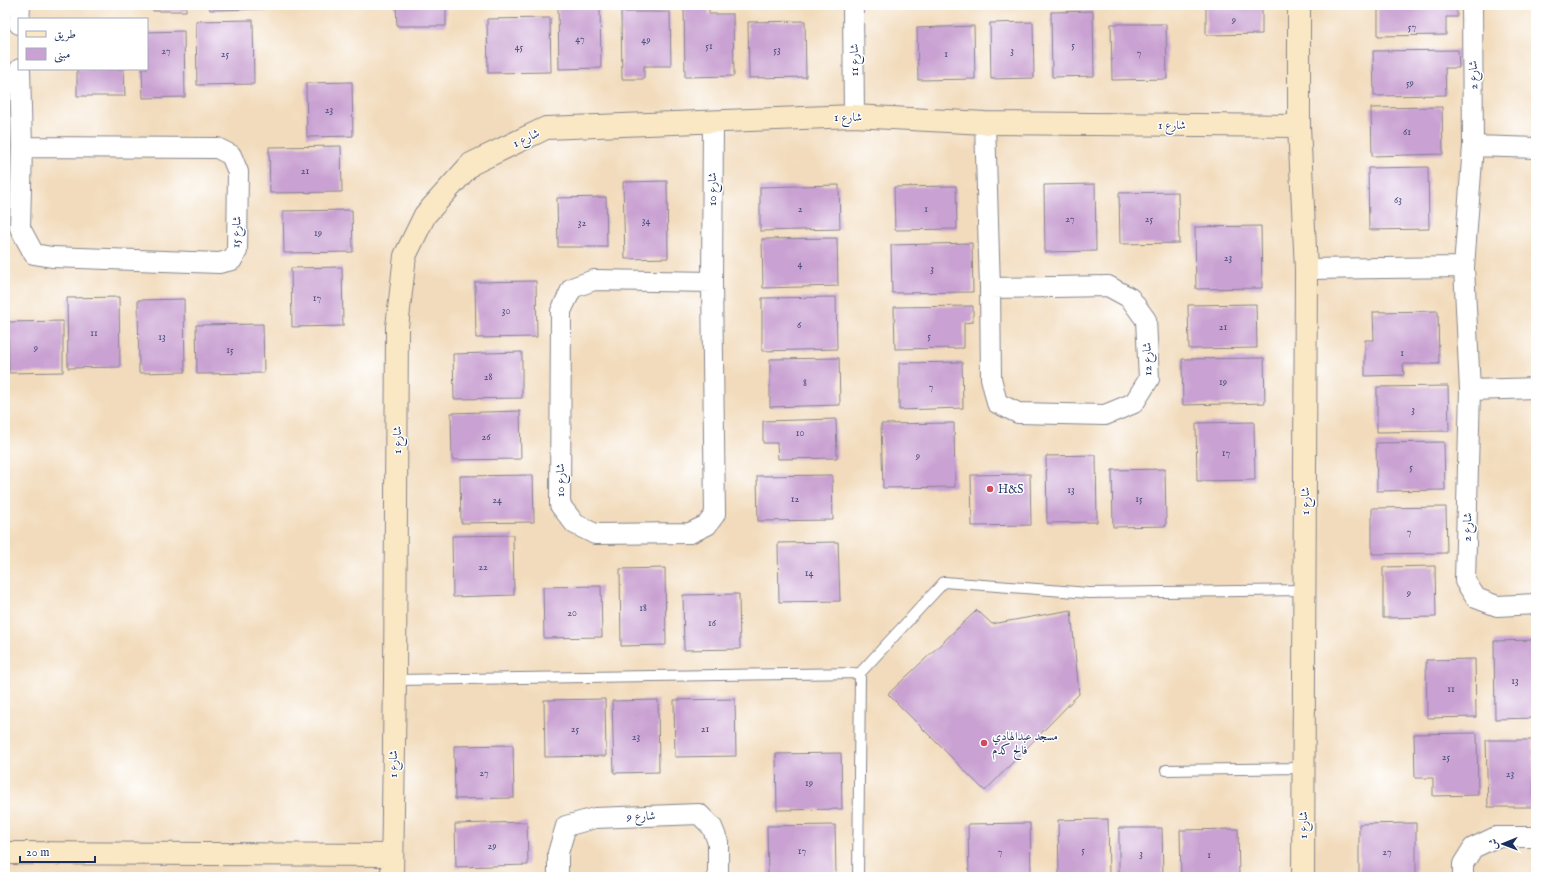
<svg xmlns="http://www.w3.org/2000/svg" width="1541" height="882" font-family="'IM FELL English',Amiri,serif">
<rect width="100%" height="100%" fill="#fff"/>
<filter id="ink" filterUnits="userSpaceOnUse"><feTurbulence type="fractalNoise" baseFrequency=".025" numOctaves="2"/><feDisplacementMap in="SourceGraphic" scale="8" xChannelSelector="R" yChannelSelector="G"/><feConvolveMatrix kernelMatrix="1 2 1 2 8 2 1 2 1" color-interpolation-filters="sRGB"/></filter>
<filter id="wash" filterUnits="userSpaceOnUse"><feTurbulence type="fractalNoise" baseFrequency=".012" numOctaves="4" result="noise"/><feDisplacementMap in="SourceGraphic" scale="16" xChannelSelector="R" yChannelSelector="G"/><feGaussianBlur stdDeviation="0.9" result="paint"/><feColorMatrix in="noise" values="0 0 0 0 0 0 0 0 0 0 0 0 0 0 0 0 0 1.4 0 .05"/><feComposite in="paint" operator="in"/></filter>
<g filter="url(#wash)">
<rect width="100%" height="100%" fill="#f2dbbc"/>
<g id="blocks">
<path fill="#c9a1d2" d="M153,5H186V11H153Z
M209,5H264V9L210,10Z
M396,5H446V26H397Z
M558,5H612V7H600L601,68L559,69Z
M684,5H709V14H733L734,76L685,77Z
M1206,5H1262V34L1206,35Z
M1378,5H1457V17H1446V35L1378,36Z
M1093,11L1094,76L1052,77L1051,12Z
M621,12H670L671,66H644V79H622Z
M550,18L551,72L488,73L487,19Z
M253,20L254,84L197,85L196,21Z
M805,21L806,77L749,78L748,22Z
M1033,22L1034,78L991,79L990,23Z
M1111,24H1166L1167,79L1112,80Z
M974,26L975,79L918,80L917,28Z
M184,31L185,97L143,98L142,69H147V32Z
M1458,50L1459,68H1445L1446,95L1374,96L1373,51Z
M77,69H124L125,96H77Z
M352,82L353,136L307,137L306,83Z
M1442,107L1443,154L1372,156L1371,108Z
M341,146L342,192L270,193L269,147Z
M1428,167L1429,229L1369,230L1368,168Z
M667,181L668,258L625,259L623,182Z
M1095,184L1096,251L1045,252L1044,185Z
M839,185L840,229L760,231V187Z
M956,186L957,229L895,230L894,187Z
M1178,192L1179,243L1120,244L1119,193Z
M606,197L607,247H558L557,198Z
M352,210L353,252L284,253L283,211Z
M1261,226L1262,288L1196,289L1195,227Z
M837,238L838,286L763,288L762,239Z
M972,243L973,292L892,293L891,245Z
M342,267L343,326L292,327L291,268Z
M536,281L537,337L476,338L475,282Z
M119,297L120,367L68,368L67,298Z
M836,297L837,349L762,351V298Z
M184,299L185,372L139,373L138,300Z
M1256,304L1257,348L1189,349L1188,305Z
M973,306V322L964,323V348L895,349L894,307Z
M1438,311L1439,364H1403L1404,375L1365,376V340H1374L1373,312Z
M63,321V372L9,373L8,322Z
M263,324L264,373L197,374L196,325Z
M522,352V398L454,399L453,354Z
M839,358L840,405L770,407V359Z
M1264,358L1265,403L1183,405L1182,359Z
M962,362L963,408L899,410V363Z
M1448,386L1449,431L1377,432V387Z
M520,411L521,459L452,460L451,413Z
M836,419L837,458L778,459L777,443H763V421Z
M1254,422L1255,480L1197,481L1196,423Z
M954,423L955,487L883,488L881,424Z
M1444,442L1445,490L1377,491L1376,443Z
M1096,455L1097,522L1047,523L1046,456Z
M1165,469L1166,526L1113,527L1112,470Z
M1030,474L1031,525L972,526L971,475Z
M533,475L534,522L461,523L460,476Z
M832,475L833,520L758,521L757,476Z
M1446,507L1447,553L1372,554V508Z
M513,535L514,595L453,597L452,536Z
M838,542L840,601L779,602L778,543Z
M1435,566L1436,617L1383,618V567Z
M665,568L666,645L621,646L620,569Z
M601,586L602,637L544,638L543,587Z
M739,594L740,649L684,650L683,595Z
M977,610L992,624L1071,610L1079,694L985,791L888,694Z
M1536,640V718L1495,719L1494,641Z
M1475,659L1476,717L1427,718L1426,660Z
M605,699L606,756L545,757L544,700Z
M735,699L736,756L675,757L674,700Z
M658,700L659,772L614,773L612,701Z
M1477,733L1478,795L1433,796V778H1415L1414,734Z
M1486,740H1533L1534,807H1488Z
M513,745L514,798L455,799L454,746Z
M841,753L842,809L777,810L776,754Z
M1108,819L1109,877H1059L1058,820Z
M527,822L528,865L456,867L455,824Z
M1030,823L1031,877H969L968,824Z
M1416,823V877H1359V824Z
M835,825L836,875L768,876L767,826Z
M1119,828H1162L1163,877H1119Z
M1238,829L1239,877H1181L1180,830Z"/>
</g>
</g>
<g filter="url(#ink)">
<use href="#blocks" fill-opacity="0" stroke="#86858d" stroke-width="1"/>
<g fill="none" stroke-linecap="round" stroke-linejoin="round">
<defs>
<path id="lane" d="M395,680L860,673
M1166,770L1304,768
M858,877L860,673L944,582L1089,593L1305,590"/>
<path id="street" d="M853,5L854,116
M1472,5L1473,146L1464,267L1470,390L1465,581L1476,598L1497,606L1536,604
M19,24L20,5
M20,69L22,147L20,228L34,254L52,257L219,263L232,260L237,251L238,172L231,155L217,148L22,147
M985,123L990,288L991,378L997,403L1018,413L1105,415L1134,403L1149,379L1146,320L1130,298L1108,286L990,288
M1473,146L1536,148
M1306,269L1464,267
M712,282L594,280L572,288L561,311L560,505L575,524L595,534L690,533L707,525L715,514L712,282L713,121
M1470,390L1536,388
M558,877V853L566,826L595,818L699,814L712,827L718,842V877
M1463,877V864L1473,848L1496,837H1536"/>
<path id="secondary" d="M1299,5V126L1306,269L1303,877
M5,853L391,855
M392,877L395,680L397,327L405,256L425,215L471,164L546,128L854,116L985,123L1299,126"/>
</defs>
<use href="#lane" stroke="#86858d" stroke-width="12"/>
<use href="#street" stroke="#86858d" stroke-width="22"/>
<use href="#secondary" stroke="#86858d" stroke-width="24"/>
<use href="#lane" stroke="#fff" stroke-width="10"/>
<use href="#street" stroke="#fff" stroke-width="20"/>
<use href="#secondary" stroke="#fae7c3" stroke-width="22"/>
</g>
</g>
<g fill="#d1495b" stroke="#fff" stroke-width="1.5">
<circle cx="990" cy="489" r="4"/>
<circle cx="984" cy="743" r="4"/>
</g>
<g text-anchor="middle" stroke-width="3" stroke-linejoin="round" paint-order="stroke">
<g font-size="10" fill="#464c7b">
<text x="1234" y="23">9</text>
<text x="1412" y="30">57</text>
<text x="580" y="42">47</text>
<text x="646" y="43">49</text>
<text x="1073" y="48">5</text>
<text x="709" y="49">51</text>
<text x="519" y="50">45</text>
<text x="777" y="53">53</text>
<text x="166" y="54">27</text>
<text x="1012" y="54">3</text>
<text x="1139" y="56">7</text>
<text x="225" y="57">25</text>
<text x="946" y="57">1</text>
<text x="1410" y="86">59</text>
<text x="329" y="113">23</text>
<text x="1407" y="135">61</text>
<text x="305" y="174">21</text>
<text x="1398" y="203">63</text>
<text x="800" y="212">2</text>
<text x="926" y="212">1</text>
<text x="1070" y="222">27</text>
<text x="1149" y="222">25</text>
<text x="646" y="224">34</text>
<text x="582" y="226">32</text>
<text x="318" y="236">19</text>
<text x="1228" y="261">23</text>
<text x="800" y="267">4</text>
<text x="932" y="272">3</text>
<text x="317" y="301">17</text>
<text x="506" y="314">30</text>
<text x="799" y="328">6</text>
<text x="1223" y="330">21</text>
<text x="94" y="336">11</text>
<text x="929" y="339">5</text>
<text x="162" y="340">13</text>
<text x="36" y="351">9</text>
<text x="230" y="353">15</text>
<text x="1402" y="356">1</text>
<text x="488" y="380">28</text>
<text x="1223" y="385">19</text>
<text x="805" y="386">8</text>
<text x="931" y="390">7</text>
<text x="1413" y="413">3</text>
<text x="800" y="436">10</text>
<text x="486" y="440">26</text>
<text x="1226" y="456">17</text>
<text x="918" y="459">9</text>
<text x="1411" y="470">5</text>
<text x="1071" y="493">13</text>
<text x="795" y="502">12</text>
<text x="1139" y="502">15</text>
<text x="497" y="503">24</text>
<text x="1409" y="535">7</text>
<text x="483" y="570">22</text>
<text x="809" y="576">14</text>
<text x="1409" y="596">9</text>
<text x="643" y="611">18</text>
<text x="572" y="616">20</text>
<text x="712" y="626">16</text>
<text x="1515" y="684">13</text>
<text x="1451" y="692">11</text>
<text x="575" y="732">25</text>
<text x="705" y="732">21</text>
<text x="636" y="740">23</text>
<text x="1446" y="760">25</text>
<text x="484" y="776">27</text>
<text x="1510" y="777">23</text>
<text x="809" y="786">19</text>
<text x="492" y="849">29</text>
<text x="1083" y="853">5</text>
<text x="802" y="854">17</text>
<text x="1000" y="855">7</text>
<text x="1387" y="855">27</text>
<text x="1141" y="857">3</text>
<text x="1209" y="858">1</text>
</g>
<g font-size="12" fill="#1b2f5e" stroke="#fff">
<text transform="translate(854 60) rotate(-90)" y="4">شارع 11</text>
<text transform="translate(1473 75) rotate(-91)" y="4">شارع 2</text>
<text x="848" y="121">شارع 1</text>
<text transform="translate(1172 125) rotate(1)" y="4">شارع 1</text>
<text transform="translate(526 138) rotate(-25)" y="4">شارع 1</text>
<text transform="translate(712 189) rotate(-90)" y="4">شارع 10</text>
<text transform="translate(236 232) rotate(-87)" y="4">شارع 15</text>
<text transform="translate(1147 359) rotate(-91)" y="4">شارع 12</text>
<text transform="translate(397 440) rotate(-90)" y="4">شارع 1</text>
<text transform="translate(560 480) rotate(-90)" y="4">شارع 10</text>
<text transform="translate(1305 501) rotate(-90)" y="4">شارع 1</text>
<text transform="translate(1467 527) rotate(-88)" y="4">شارع 2</text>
<text transform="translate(393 764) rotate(-89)" y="4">شارع 1</text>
<text transform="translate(641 816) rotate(-2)" y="4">شارع 9</text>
<text transform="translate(1303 825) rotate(-89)" y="4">شارع 1</text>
</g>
<g font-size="12" fill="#1b2f5e" stroke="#fff" text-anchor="start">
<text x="998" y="493">H&amp;S</text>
<text x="992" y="740">مسجد عبدالهادي<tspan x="992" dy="14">فالح كدم</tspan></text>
</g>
</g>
<rect width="1541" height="882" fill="none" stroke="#fff" stroke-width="20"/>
<rect x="18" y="18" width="130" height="52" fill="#ffffff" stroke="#a4acbf"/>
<rect x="26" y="31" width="20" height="6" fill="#fae7c3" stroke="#a4acbf"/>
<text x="54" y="38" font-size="12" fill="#1b2f5e">طريق</text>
<rect x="26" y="48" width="20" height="12" fill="#c9a1d2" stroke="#a4acbf"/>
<text x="54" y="58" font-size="12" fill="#1b2f5e">مبنى</text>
<g transform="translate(1503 844) rotate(269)" stroke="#ffffff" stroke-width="3" paint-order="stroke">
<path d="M0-3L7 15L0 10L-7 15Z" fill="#1b2f5e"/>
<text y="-6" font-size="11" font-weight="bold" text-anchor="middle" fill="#1b2f5e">ش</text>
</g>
<path d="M20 856v6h75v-6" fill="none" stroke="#1b2f5e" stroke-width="2"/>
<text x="26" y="856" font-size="12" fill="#1b2f5e" stroke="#ffffff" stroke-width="3" paint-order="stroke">20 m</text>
</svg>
